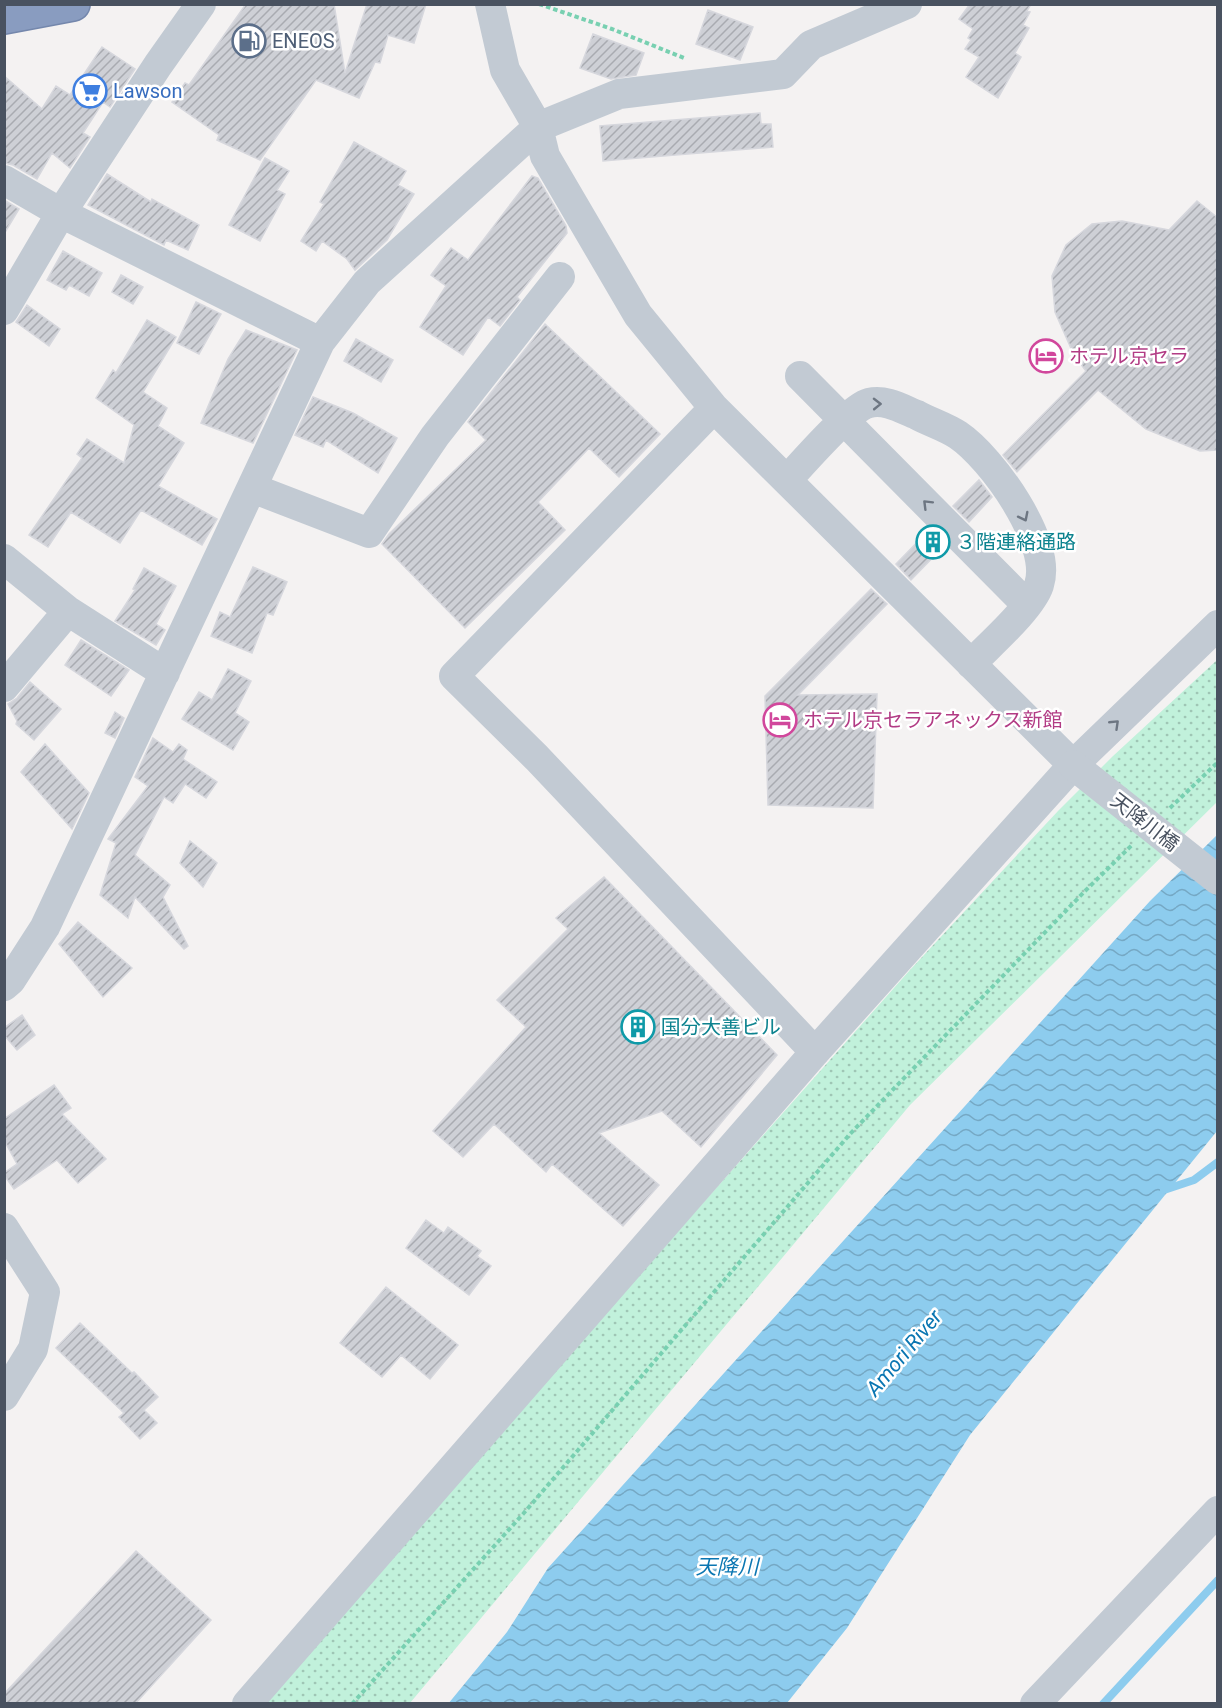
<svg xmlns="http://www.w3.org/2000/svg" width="1222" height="1708" font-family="Roboto,'Noto Sans JP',sans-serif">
<defs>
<pattern id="grass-dots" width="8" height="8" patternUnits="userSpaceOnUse" patternTransform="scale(1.5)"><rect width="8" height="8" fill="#c1f1db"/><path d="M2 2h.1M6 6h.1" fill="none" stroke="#9fc6b5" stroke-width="1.8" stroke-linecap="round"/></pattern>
<pattern id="water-waves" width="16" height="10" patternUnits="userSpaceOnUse" patternTransform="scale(1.5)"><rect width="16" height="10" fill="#8dccee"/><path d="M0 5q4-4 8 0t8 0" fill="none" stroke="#75a8c4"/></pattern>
<pattern id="building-hatch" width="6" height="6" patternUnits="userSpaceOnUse" patternTransform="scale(1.5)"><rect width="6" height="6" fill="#ced0d6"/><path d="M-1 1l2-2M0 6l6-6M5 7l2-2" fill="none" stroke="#a9abb1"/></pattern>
</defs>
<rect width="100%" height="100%" fill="#f4f2f2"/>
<path fill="url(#grass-dots)" d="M1217,660V802L910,1105L410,1703L264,1704L566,1357L910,970L1058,811L1113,756Z"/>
<path fill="url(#water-waves)" d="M1217,835V1131L970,1435L847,1628L787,1703L448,1704L507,1632L548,1568L1150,901Z"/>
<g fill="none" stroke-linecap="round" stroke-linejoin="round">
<path stroke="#8dccee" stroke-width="8" d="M1164,1190L1194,1180L1218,1162
M1103,1704L1218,1580"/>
</g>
<path fill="url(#building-hatch)" stroke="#d6d7dd" stroke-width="1.5" d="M246,4H334L345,73L367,4H426L414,43L388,35L380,63L375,62L359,98L316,80L260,160L217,140L219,135L172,102L185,83L189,85Z
M970,4H1031L1027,11L1030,12L1023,25L1029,28L1015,53L1021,57L998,98L966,77L979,57L965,49L971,40L968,38L973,29L959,19Z
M708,10L753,27L740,60L696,44Z
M593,34L644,53L636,75L611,79L580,68Z
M102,47L135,69L110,107L103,102L83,133L90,137L70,168L52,153L37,179L13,165L4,163V76L42,109L56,86L70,95Z
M760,113L761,124H771L773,147L603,161L600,126Z
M354,142L406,171L398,185L414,194L387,240L355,270L347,259L322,241L316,251L301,241L324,204L320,202Z
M265,158L289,171L277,190L285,194L260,241L229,225Z
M107,174L151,202L152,199L199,225L188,250L166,240L164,245L88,205Z
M532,176L538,178L566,226L567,233L517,297L520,300L500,326L488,317L463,355L420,327L446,286L431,275L451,248L468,260Z
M4,200L19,209L4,234Z
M1197,201L1218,218V450L1200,451L1146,429L1098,390L1017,472L1003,455L1086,371L1074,355L1055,312L1052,276L1066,245L1092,224L1122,221L1169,230Z
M63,251L102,273L89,296L69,285L66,290L47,280Z
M121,275L143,287L133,304L112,292Z
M196,302L221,314L199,354L177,343Z
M27,305L60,329L49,346L16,322Z
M147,320L176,337L143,392L167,408L158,426L184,443L158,486L217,519L202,545L141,510L120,543L71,512L48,547L29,535L82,458L77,454L87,439L124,463L134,425L96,398L113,370L116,373Z
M545,324L660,434L619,477L589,448L538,502L565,530L465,628L382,544L389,534L486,440L468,422Z
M246,330L297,350L253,443L201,423L228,359Z
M356,339L393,360L381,382L344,361Z
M313,397L353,413L397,438L378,473L326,440L323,447L295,435Z
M979,480L992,497L969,522L953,506Z
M929,530L944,546L911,580L896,564Z
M253,567L287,582L273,615L267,613L252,653L211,636L220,612L230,617Z
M144,568L176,586L156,624L165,630L156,645L115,621L135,590L133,589Z
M871,589L887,604L798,695L877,694L873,808L768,805L765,696Z
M81,640L129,670L111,696L65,665Z
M228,669L251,681L235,713L249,722L233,750L182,719L199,692L212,700Z
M30,682L61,709L34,740L16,724L17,721L8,704L17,698Z
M115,712L124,718L115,738L105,733Z
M153,738L173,752L179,744L187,750L183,759L217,782L206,798L185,784L173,803L164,797L135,855L170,885L163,897L188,946L184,949L135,897L128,918L100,895L116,843L108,839L148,786L135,777Z
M45,744L89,793L72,829L21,772Z
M190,841L217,863L203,887L180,863Z
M604,877L777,1055L701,1147L662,1111L599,1133L659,1185L623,1226L552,1164L546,1172L494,1124L463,1157L433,1131L526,1027L497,1000L568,929L556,918Z
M78,922L132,968L103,997L59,944Z
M22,1015L35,1035L17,1050L4,1035V1028Z
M54,1085L71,1108L62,1114L106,1159L78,1183L57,1160L14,1189L4,1175V1173L17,1164L4,1140V1119Z
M426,1220L444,1233L448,1227L481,1251L477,1256L491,1266L469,1295L406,1248Z
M386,1287L458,1345L430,1379L401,1355L382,1377L340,1343Z
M80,1323L132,1373L134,1372L158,1397L144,1410L157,1423L140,1439L119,1417L124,1413L56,1348Z
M136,1551L211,1620L135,1704H4V1694Z"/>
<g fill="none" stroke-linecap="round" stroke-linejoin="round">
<defs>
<path id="highway" d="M4,17L73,4"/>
</defs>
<use href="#highway" stroke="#7487ac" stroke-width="36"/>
<path stroke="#78d0b1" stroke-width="4" stroke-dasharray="4.5 3" stroke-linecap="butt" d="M539,4L612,29L684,58
M1170,808L1218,762
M352,1704L523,1514L850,1134L1085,891L1132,845"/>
<path stroke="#c2cad3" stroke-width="30" d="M490,4L505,70L538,127L545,156L638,315L714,408L1073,765
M4,180L61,213L320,342
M4,310L61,213L158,65L201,4
M800,376L1027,605
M714,408L454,676L537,758L815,1052
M787,480C802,464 851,407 869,403C886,399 902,409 917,415C930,422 946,427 958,435C992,458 1053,543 1039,585C1031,609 989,645 971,664
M252,488L369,533L435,436L560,277
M4,559L68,611L165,673
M4,687L68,611
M4,986L11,980L45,927L320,342L367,282L538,127L619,94L783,74L811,45L907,4
M4,1228L45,1292L33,1349L4,1396
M247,1704L815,1052L1073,765L1218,625
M1035,1704L1218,1511"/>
<use href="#highway" stroke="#899cc0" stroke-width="33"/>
<path stroke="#c2cad3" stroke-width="30" d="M1073,765L1218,880"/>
</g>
<defs><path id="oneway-chevron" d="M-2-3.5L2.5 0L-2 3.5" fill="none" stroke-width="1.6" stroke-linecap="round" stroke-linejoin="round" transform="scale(1.5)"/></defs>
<g stroke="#6d7682">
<use href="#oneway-chevron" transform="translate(877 404) rotate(-1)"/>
<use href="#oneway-chevron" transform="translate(927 504) rotate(-135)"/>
<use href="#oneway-chevron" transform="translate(1024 517) rotate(63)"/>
<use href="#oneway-chevron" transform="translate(1115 724) rotate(-44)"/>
</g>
<defs>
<symbol id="fuel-ring" viewBox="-11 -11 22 22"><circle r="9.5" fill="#fff" stroke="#5c6f8a" stroke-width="1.5"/><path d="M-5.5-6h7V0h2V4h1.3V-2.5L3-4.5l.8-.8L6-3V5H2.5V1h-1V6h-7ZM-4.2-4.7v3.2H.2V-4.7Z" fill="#5c6f8a"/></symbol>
<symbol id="supermarket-ring" viewBox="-11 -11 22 22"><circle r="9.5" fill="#fff" stroke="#3f7fe0" stroke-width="1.5"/><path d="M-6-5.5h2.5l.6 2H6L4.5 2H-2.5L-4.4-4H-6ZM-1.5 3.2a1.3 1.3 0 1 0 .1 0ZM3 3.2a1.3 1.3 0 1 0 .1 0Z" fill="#3f7fe0"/></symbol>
<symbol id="hotel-ring" viewBox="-11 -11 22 22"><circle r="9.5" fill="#fff" stroke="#d1479c" stroke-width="1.5"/><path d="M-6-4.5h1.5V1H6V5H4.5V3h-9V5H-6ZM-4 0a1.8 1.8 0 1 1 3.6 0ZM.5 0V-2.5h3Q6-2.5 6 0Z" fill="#d1479c"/></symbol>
<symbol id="building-ring" viewBox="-11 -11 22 22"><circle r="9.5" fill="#fff" stroke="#0f9aa8" stroke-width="1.5"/><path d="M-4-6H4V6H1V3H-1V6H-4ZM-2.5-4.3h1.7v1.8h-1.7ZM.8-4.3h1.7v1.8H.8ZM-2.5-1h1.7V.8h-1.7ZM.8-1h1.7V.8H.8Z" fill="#0f9aa8"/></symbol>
</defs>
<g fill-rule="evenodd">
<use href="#fuel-ring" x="230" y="22" width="38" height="38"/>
<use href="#supermarket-ring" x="71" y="72" width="38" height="38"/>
<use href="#hotel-ring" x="1027" y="337" width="38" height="38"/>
<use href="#building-ring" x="914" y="523" width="38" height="38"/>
<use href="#hotel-ring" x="761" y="701" width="38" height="38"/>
<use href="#building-ring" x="619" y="1008" width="38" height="38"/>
</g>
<g text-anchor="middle" stroke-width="5" stroke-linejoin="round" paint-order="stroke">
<g font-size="20" fill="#4e5e75" stroke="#fff" text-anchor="start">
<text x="272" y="48">ENEOS</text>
</g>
<g font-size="20" fill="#366cbe" stroke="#fff" text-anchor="start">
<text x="113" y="98">Lawson</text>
</g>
<g font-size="20" fill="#b23c85" stroke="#fff" text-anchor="start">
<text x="1069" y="363">ホテル京セラ</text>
<text x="803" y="727">ホテル京セラアネックス新館</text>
</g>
<g font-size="20" fill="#0d838f" stroke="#fff" text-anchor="start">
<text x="956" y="549">３階連絡通路</text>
<text x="661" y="1034">国分大善ビル</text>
</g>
<g font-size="20" fill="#495260" stroke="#fff">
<text transform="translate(1145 822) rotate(38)" y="7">天降川橋</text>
</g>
<g font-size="21" font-style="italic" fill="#0a76b2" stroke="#fff">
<text transform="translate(904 1353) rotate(-50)" y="7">Amori River</text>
<text x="727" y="1574">天降川</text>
</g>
</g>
<rect width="1222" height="1708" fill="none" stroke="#495260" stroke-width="12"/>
</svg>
